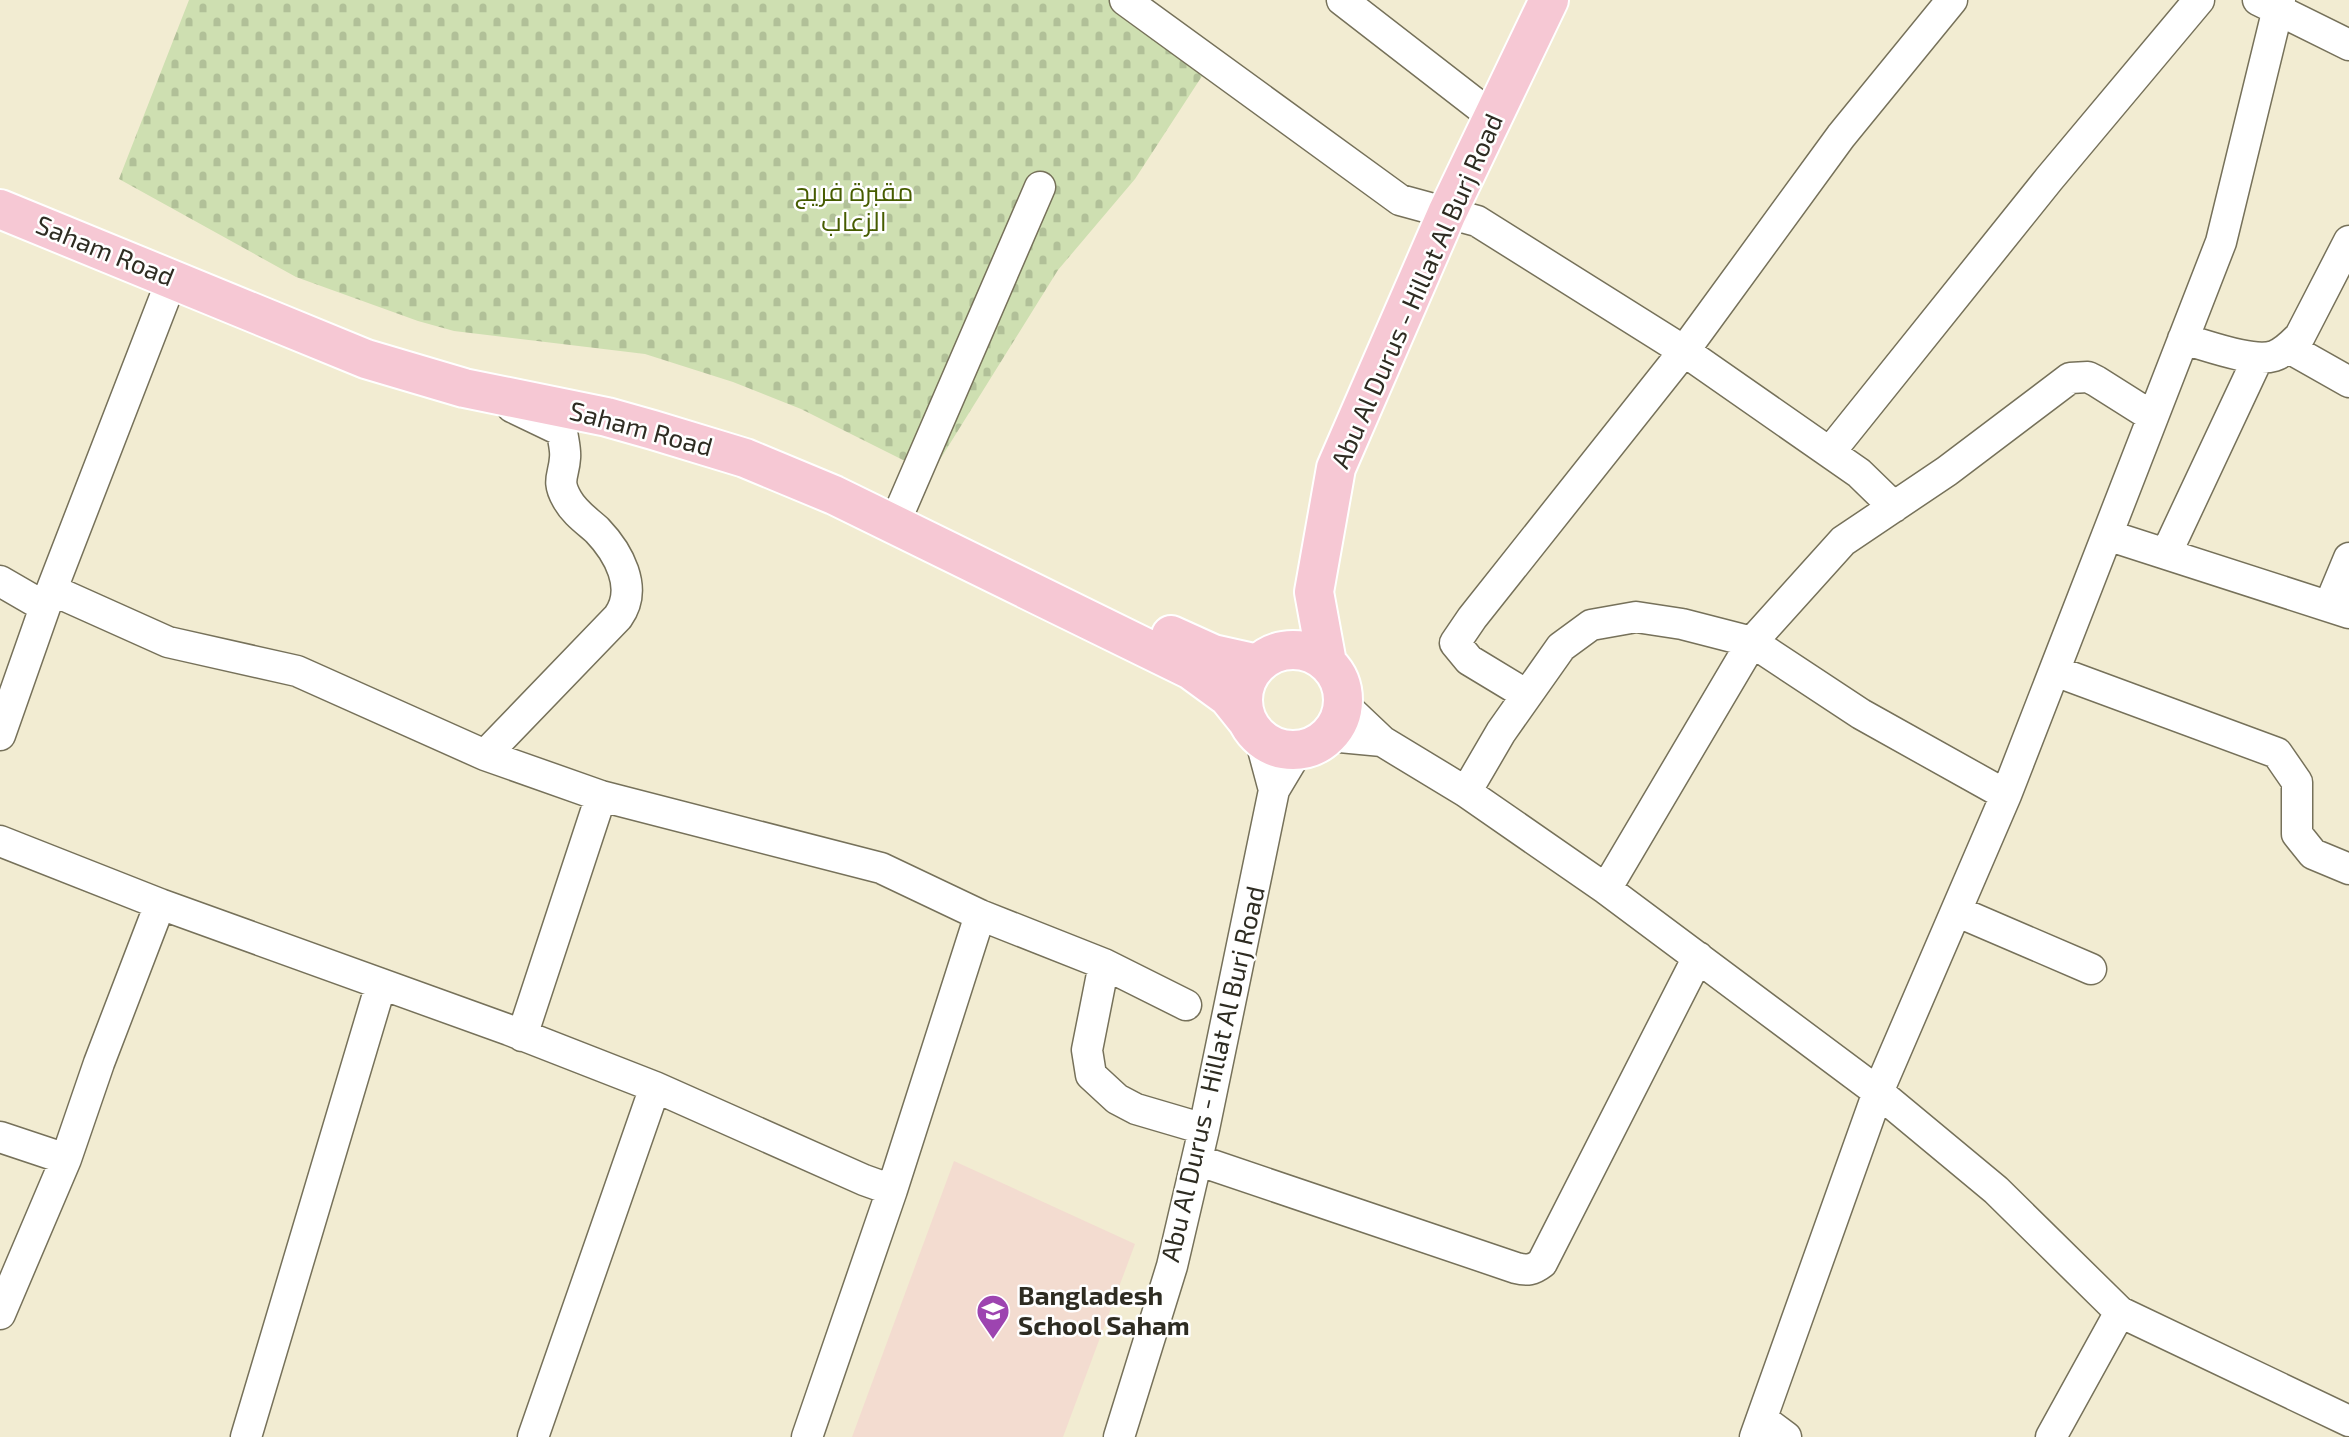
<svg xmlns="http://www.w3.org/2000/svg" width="2349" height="1437" font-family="'Exo 2',Cairo,sans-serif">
<defs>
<pattern id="cemetery-stones" width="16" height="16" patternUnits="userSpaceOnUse" patternTransform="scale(1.75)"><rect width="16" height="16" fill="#cedfb1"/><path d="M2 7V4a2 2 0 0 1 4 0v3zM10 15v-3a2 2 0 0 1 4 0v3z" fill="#b1c098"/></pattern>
</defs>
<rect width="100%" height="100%" fill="#f2ecd2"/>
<path fill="#f3dcd0" d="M954,1161L1135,1244L1063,1437H852Z"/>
<path fill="url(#cemetery-stones)" d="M189,0H1110L1206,70L1135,179L1058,270L931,474L801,409L733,382L645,354L454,331L418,321L296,277L119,179Z"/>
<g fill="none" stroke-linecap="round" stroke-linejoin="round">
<defs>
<path id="minor" d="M1125,0L1400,200L1477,221L1684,351L1859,473L1894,507
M1342,0L1493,117
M2258,0L2349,45
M2183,339C2206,345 2252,363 2274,356C2285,352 2292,344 2300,336L2349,241
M2289,348L2349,382
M1830,452L2049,179L2199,0
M902,506L1040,187
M2107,535L2349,613
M2166,554L2258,358
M0,581L45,607
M52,590L168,642L297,671L485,755L618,617C639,588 618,552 597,530C587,521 574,512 567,499C556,480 564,476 565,458C566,450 563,440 562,431L512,407
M2329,606L2349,558
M2055,671L2277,753L2297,782V834L2313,854L2349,869
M1527,695L1469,660L1455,643L1472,618L1684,351L1841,136L1952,0
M1344,705L1382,741L1466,792L1606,889L1878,1092L1996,1190L2120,1312L2349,1421
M0,735L45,607L172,279
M1329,736L1382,741
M1260,738L1274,790
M485,755L601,796L881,868L980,915L1104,964L1186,1005
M1466,792L1501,732L1561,647L1591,625L1636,617L1682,624L1752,642L1861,714L2006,795
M0,841L160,904L99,1063L66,1159L0,1137
M1606,889L1752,642L1843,541L1947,471L2070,378L2088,377L2096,381L2153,417
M160,904L509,1030L655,1087L864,1180L892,1190L807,1437
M1956,911L2091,969
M1104,964L1087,1050L1091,1075L1117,1099L1136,1109L1204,1129
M522,1036L601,796
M1197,1160L1516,1268C1527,1271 1533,1270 1542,1263L1698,957
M892,1190L980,915
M0,1314L66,1159
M1762,1419L1786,1437
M246,1437L381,984
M533,1437L655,1087
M1119,1437L1172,1266L1204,1129L1274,790L1298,750
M1755,1437L1878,1092L2006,795L2221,242L2280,0
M2051,1437L2120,1312"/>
<path id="major" d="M0,209L366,359L464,388L607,417L653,430L745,458L834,495L1191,670L1228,697L1248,722
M1171,635L1213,654L1258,664
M1243 700a50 50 0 1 1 100 0a50 50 0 1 1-100 0Z
M1327,663L1314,592L1336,468L1447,213L1549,0"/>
</defs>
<use href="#minor" stroke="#76715a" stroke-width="33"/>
<use href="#major" stroke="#fff" stroke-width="42"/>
<use href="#minor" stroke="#fff" stroke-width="30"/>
<use href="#major" stroke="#f6c8d4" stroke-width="38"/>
</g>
<defs>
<symbol id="school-pin" viewBox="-11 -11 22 30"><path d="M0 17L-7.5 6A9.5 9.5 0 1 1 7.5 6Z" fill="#9d44b0" stroke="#fff"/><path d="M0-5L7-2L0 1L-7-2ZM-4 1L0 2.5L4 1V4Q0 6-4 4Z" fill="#fff"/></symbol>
</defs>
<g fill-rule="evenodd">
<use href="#school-pin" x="974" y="1292" width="38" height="52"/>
</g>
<g text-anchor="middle" stroke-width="5" stroke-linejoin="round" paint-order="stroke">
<g font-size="26" fill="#465c00" stroke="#fff">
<text x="854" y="201">مقبرة فريج<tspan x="854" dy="30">الزعاب</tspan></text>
</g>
<g font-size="26" fill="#2e2c22" stroke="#fff">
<text transform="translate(105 251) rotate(22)" y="9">Saham Road</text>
<text transform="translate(1417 291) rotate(-66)" y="9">Abu Al Durus - Hillat Al Burj Road</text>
<text transform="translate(641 429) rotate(15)" y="9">Saham Road</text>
<text transform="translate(1213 1074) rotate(-77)" y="9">Abu Al Durus - Hillat Al Burj Road</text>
</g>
<g font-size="26" font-weight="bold" fill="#2e2c22" stroke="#fff" text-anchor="start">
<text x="1018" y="1305">Bangladesh<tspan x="1018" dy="30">School Saham</tspan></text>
</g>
</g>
</svg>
